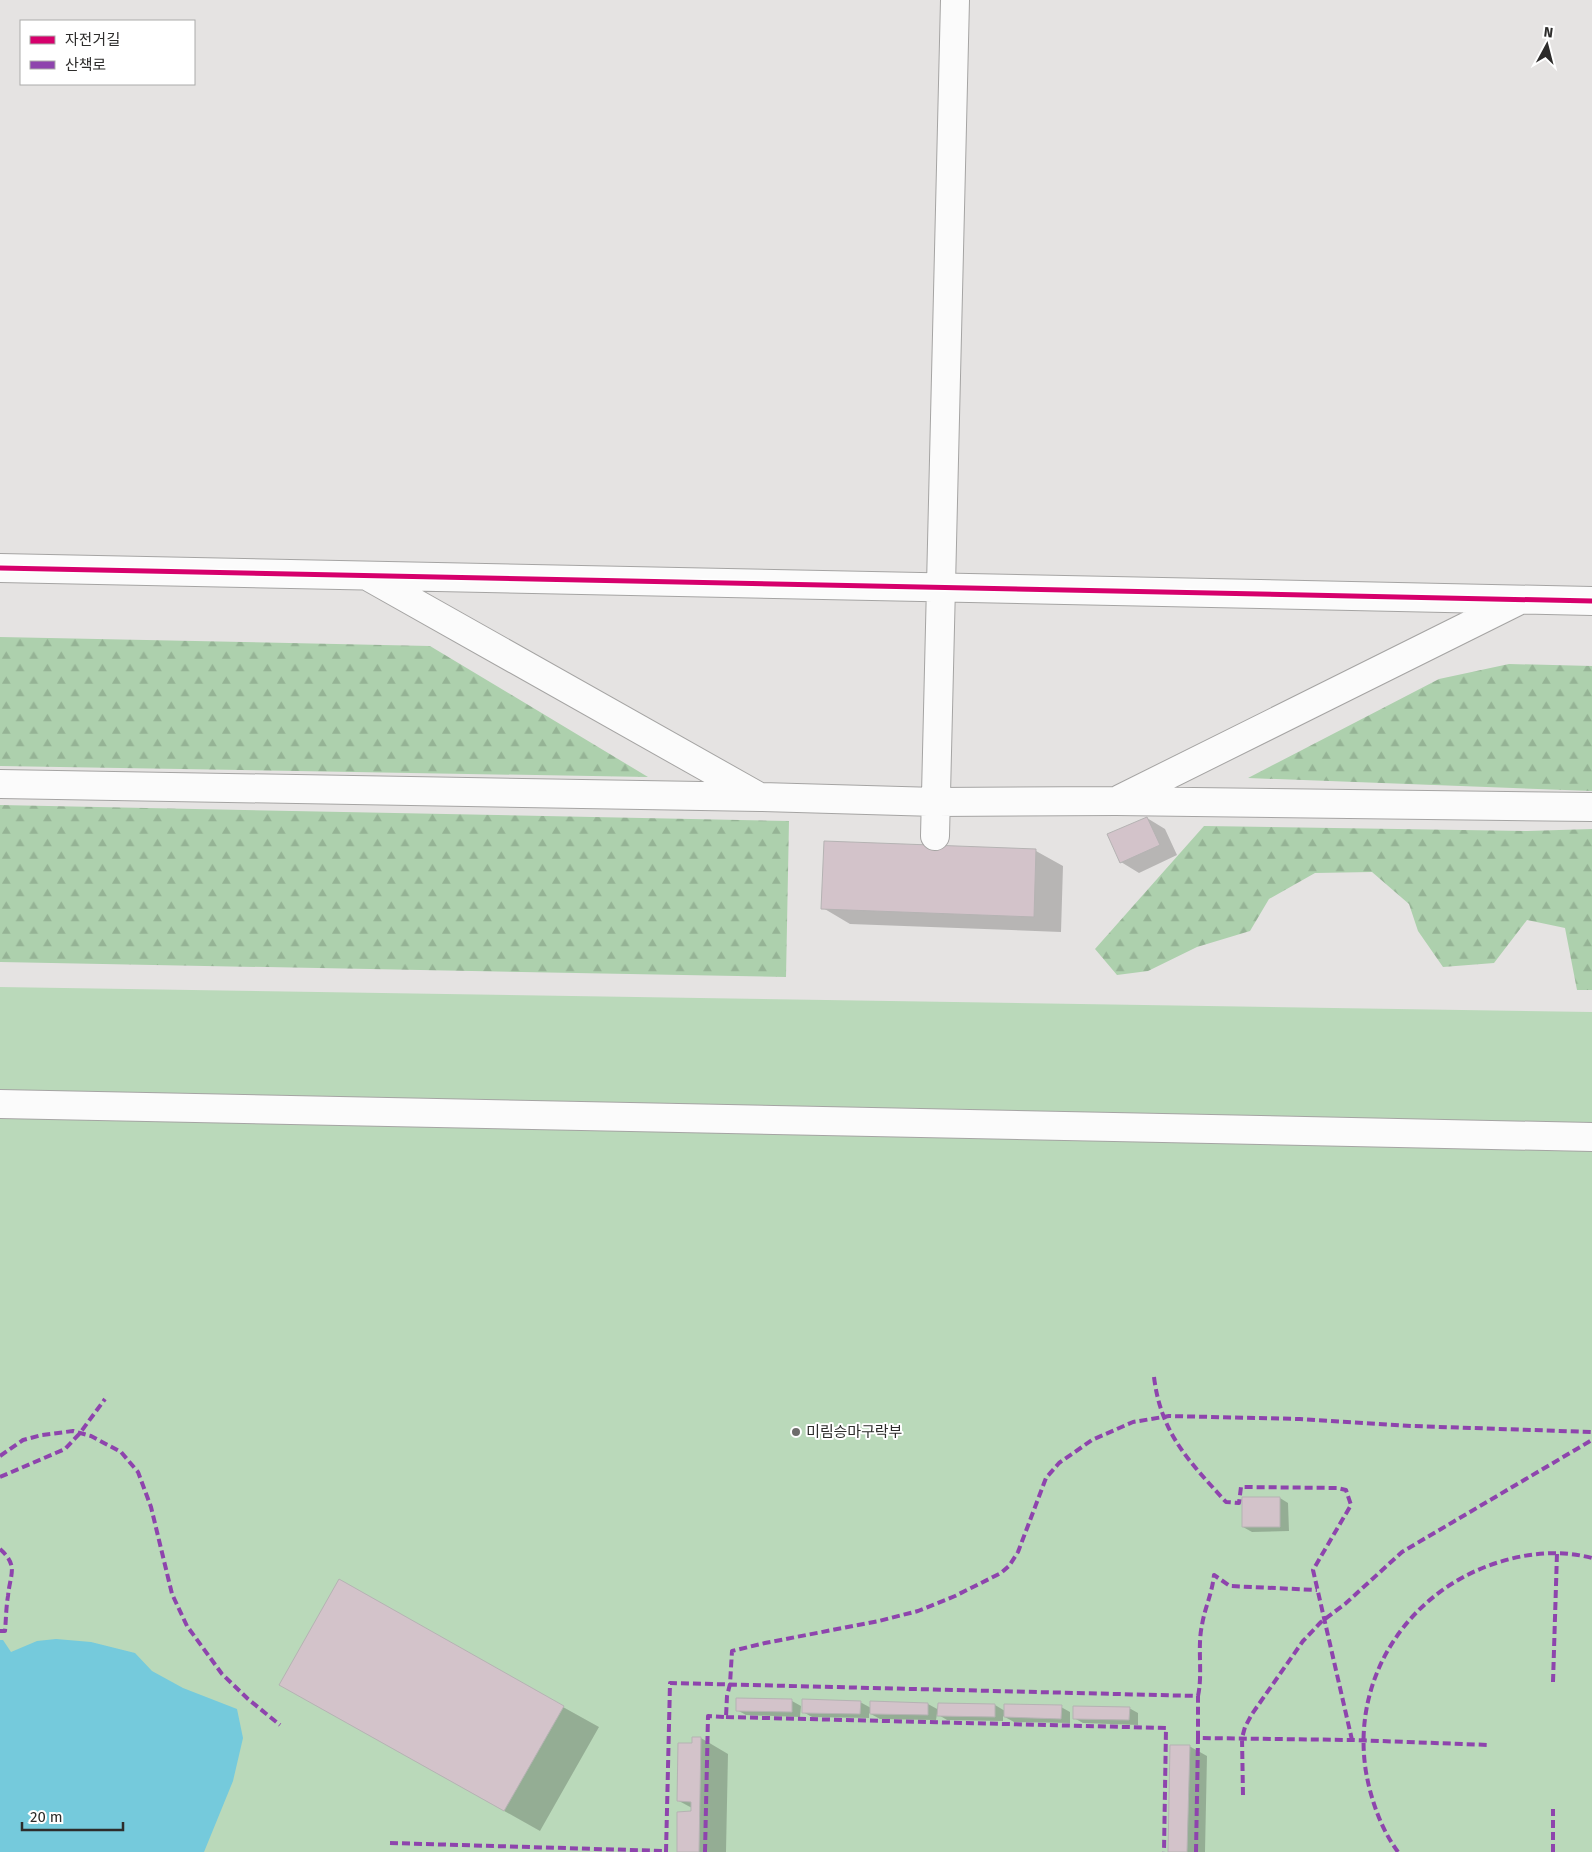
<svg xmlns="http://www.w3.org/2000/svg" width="1592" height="1852" font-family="'Fira Sans','Noto Sans KR',sans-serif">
<defs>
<pattern id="forest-firs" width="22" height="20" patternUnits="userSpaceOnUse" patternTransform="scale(1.25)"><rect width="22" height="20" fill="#add0ad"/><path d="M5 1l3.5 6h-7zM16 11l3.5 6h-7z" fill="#95b395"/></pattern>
</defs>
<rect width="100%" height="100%" fill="#e5e3e2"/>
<path fill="url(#forest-firs)" d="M0,637L430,646L648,777L0,766Z
M1509,664L1592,666V791L1248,778L1439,679Z
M0,805L789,821L786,977L0,962Z
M1204,826L1527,831L1592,829V990H1577L1565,928L1527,920L1494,963L1443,967L1418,931L1409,904L1372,872L1315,873L1269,899L1250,931L1197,947L1148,971L1117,975L1095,949Z"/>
<path fill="#bad9ba" d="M0,987L1592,1012V1852H0Z"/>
<path fill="#75cadc" d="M56,1639L91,1642L135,1653L152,1671L183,1688L237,1709L243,1738L233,1781L204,1852H0V1640H3L11,1652L37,1641Z"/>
<path fill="#0003" d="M1147,818L1165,829L1177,855L1139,873L1121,862Z
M1036,851L1063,866L1061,932L850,924L823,908Z
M1280,1498L1288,1503L1289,1531L1252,1532L1243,1527Z
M792,1701L801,1706L800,1717L746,1715L737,1710Z
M860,1702L871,1708L928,1704L939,1710L995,1705L1005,1711L1061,1707L1070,1712V1723L1014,1722L1003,1716V1721L947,1720L937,1714L936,1720L880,1719L869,1713V1718L812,1717L803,1712Z
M316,1705L563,1707L599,1727L540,1831Z
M1129,1708L1138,1713V1725L1083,1723L1074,1718Z
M701,1738L728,1754L726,1852H678L692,1808L679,1801L693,1744Z
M1189,1746L1207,1756L1205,1852H1169Z"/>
<path fill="#d3c3ca" stroke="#b5b3b3" d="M1147,817L1160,845L1120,863L1107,834Z
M824,841L1036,849L1034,917L821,909Z
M1242,1497H1280V1527H1242Z
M339,1579L564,1706L504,1811L279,1685Z
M736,1698L792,1699V1712L736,1711Z
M802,1699L861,1701L860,1714L802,1713Z
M870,1701L928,1703V1715L870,1714Z
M938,1703L995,1704V1717L937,1716Z
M1004,1704L1062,1705L1061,1719L1004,1717Z
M1073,1706L1130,1707L1129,1720L1073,1719Z
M692,1737H701L699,1852H677V1812L691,1811V1802L677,1801L678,1743H692Z
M1170,1745H1190L1187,1852H1168Z"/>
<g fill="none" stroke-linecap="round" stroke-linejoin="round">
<defs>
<path id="minor" d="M0,568L1592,601
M369,577L756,795
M0,784L760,797L936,802L1116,801L1592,807
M1120,799L1518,601
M935,836L955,0
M0,1104L1592,1137"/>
</defs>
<use href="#minor" stroke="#a5a4a3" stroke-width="30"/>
<use href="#minor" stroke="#fbfbfb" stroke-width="28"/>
<path stroke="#8e44ad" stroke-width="4" stroke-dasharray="8 4" stroke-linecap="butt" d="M1154,1377C1161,1434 1189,1461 1226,1502L1239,1503L1241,1487L1337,1488L1346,1490L1351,1505L1313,1570L1352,1740
M0,1456L23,1440L42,1435L73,1431L91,1436L121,1452L138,1472L151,1507L172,1594L187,1626L222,1674L248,1699L280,1725
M0,1477L65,1449L80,1433L105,1399
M0,1549C19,1566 10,1574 8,1596C6,1608 6,1620 5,1631H0
M1553,1682L1557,1553
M1198,1696C1203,1673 1197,1648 1202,1625C1205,1607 1212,1594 1214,1575L1230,1586L1317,1590
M726,1717L1166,1728L1164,1852
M1243,1795L1242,1738L1245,1727L1252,1714L1303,1641L1321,1622L1345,1604L1402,1552L1592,1440
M390,1843L666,1851
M666,1852L670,1683L1198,1696V1738L1352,1740L1490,1745
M705,1852L708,1716L726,1717L727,1696L730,1684L732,1651L765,1643L879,1621L918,1611L955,1596L1001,1573L1009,1566L1018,1552L1046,1478L1059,1463L1092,1440L1133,1422L1169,1416L1300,1419L1412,1426L1592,1432
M1196,1852L1198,1738
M1398,1852C1381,1829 1371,1800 1366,1772C1350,1673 1414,1583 1510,1559C1537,1552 1565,1551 1592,1558
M1553,1852V1809"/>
<defs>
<path id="cycleway" d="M0,568L1592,601"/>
</defs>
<use href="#cycleway" stroke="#fff" stroke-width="8"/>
<use href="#cycleway" stroke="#d6006c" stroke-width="5"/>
</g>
<circle fill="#6d6c6b" stroke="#fff" stroke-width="2" cx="796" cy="1432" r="5"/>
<g text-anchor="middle" stroke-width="4" stroke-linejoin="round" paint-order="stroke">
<g font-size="15" fill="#2d2c2b" stroke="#fff" text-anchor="start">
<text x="806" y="1437">미림승마구락부</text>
</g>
</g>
<rect x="20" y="20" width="175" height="65" fill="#ffffff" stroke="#ababaa"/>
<rect x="30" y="36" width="25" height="8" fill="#d6006c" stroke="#ababaa"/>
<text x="65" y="45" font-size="15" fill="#2d2c2b">자전거길</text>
<rect x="30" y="61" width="25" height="8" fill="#8e44ad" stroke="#ababaa"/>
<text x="65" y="70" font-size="15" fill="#2d2c2b">산책로</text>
<g transform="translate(1547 45) rotate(7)" stroke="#ffffff" stroke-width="4" paint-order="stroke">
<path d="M0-4L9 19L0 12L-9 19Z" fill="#2d2c2b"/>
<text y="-8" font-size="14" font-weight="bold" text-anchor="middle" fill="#2d2c2b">N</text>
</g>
<path d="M22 1822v8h101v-8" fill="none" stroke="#2d2c2b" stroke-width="2.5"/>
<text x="30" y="1822" font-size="15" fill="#2d2c2b" stroke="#ffffff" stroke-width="4" paint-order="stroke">20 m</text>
</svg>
